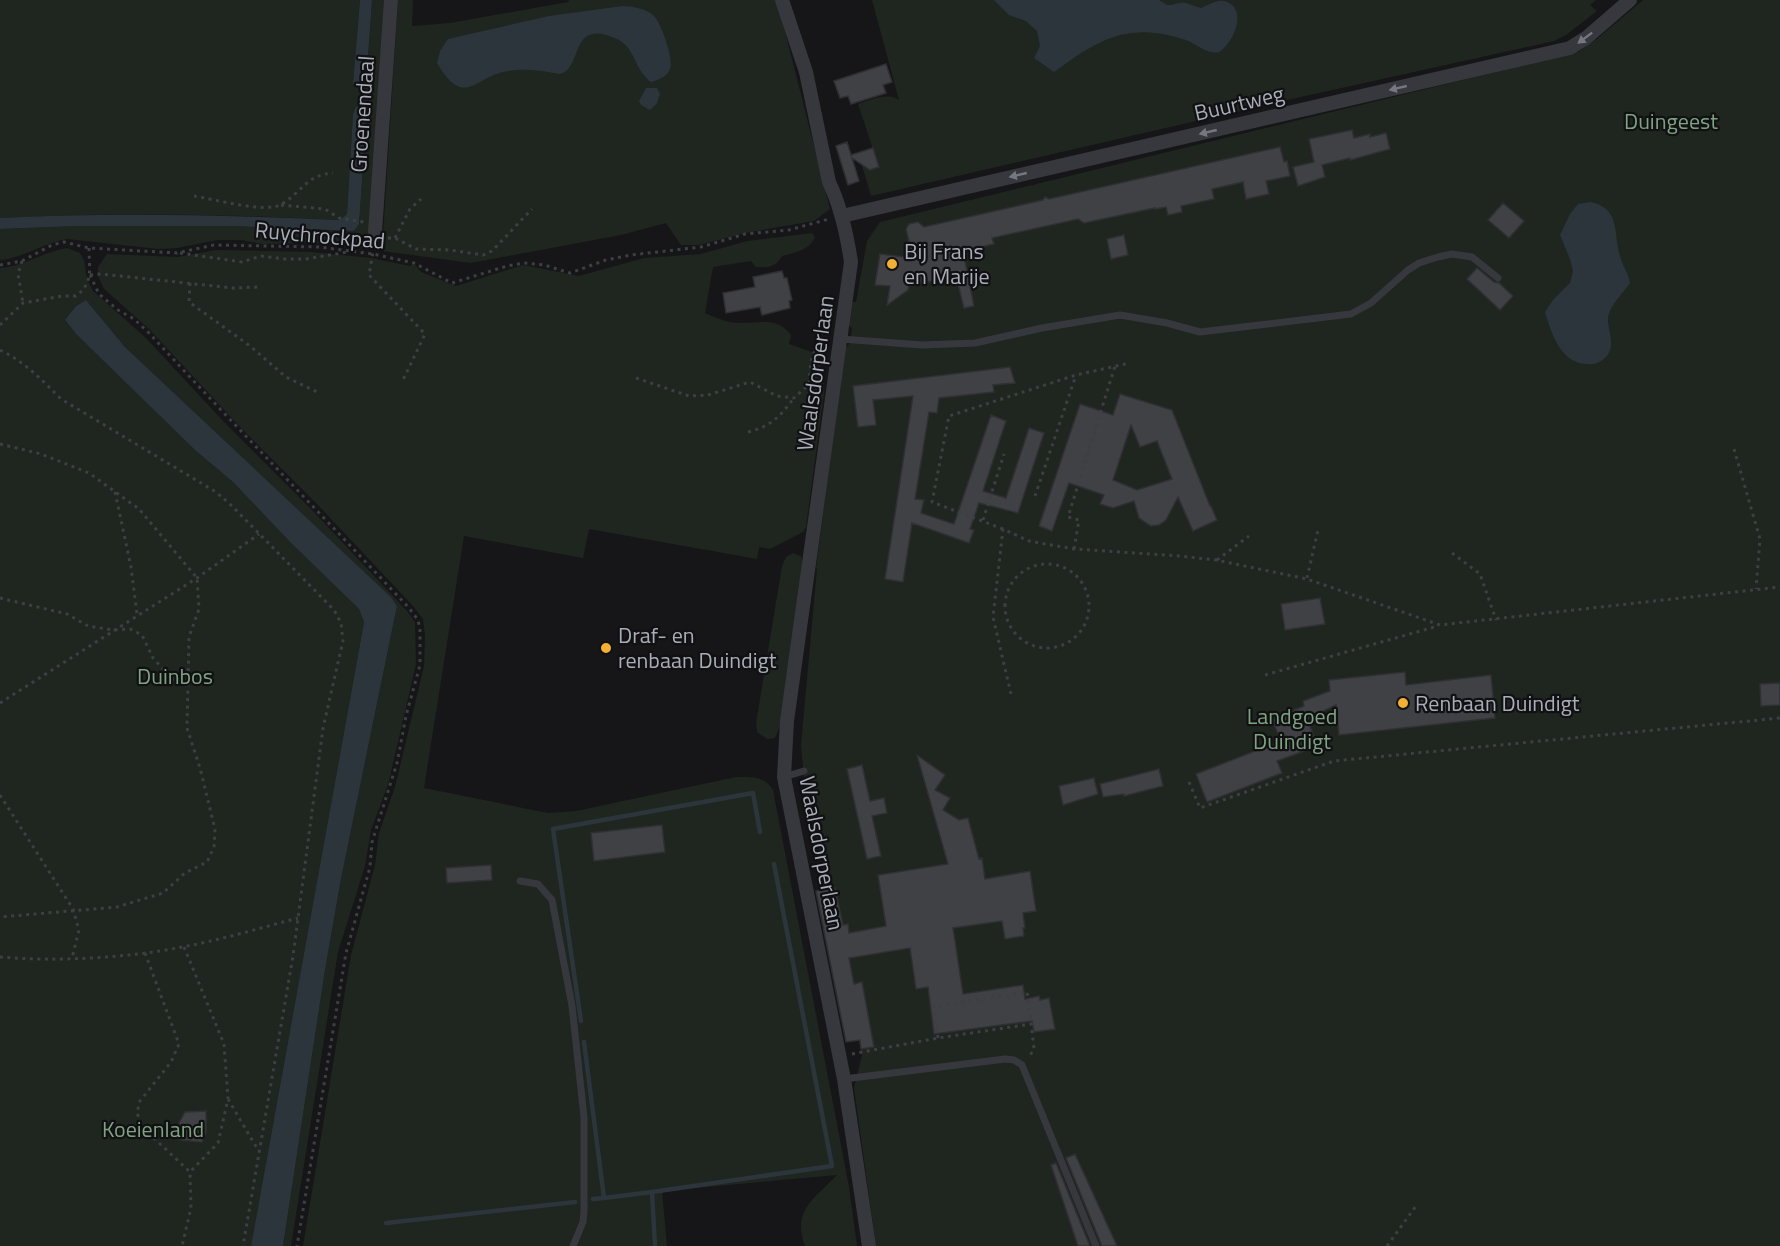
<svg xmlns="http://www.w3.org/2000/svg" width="1780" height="1246" font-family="'Titillium Web',sans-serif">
<rect width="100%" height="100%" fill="#161618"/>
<path fill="#1e261f" d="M0,0H360L353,83L366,85L372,0H387L369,249L313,243L262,244L241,240H218L177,248L158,249L67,239C43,243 24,258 0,260V229L77,226H234L354,231L359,224L367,109L353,114L347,214L340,220C226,214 114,212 0,218Z
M398,0H413L412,26L450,23L568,2L569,0H777L830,209L814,221L745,233L699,245H681L666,223L621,235L471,263L382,251Z
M872,0H1596L1590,5L1597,11L1566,35L1554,41L1278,102L871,196L860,159L875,155L858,104C872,100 886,92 899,100Z
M1643,0H1780V1246H876L854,1088L862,1055L804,778L801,745L817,569L816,568L844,350L850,343L852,328L847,324L849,302H856L867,241L880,222L1578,52L1598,38Z
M812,233L815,237C810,250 794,253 782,256C776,267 768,268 756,267L751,261L713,267L705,313C716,318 730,324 743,323C763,323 777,317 791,335L789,344L815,353L823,371L824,393L806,527L803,532L770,549L759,547L757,559L589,529L583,558L464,536L424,788L548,813L576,811L736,777C751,777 765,776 773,790L849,1187L857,1246H805C791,1209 817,1197 837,1175L662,1191L667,1246H303L351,955L375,865L379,833L395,787L424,666L425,636L423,619L413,606L317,504L241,428L149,329L104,289L98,276V267L107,254L178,257L216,250L312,252L371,258L410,266L414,263L421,272L456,286L523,265L579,276L644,258L701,254L747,241Z
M67,248L80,253L84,260L87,279L93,291L145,337L224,422L313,511L407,611L415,622L416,664L388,785L371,830L365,866L338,952L291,1246H283L325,970L341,879L397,606L391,597L125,347L86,300L76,306L65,320L77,335L196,451L233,482L291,543L359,609L364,622L251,1246H0V268C25,266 43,252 67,248Z
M793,553L801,556L803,564L781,724L775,738L767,739L757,732L756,723L782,566L786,557Z"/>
<path fill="#2c353c" d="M360,0H372L366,85L361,87L355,86L353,83Z
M994,0H1159L1167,5H1172C1186,0 1187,4 1201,8C1209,5 1216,0 1224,1C1249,7 1234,43 1219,52C1207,55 1197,44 1186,40C1128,21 1099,39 1054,72L1034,58L1040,46L1037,31L1026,21L1009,15Z
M623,6C633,7 646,8 654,16C661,23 674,59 670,69C667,77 658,80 651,82C634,70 636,48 617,39C568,17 584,68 560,74C544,71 524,68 508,71C474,76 465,110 437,63L440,51L448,39L549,16Z
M646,88H657L660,94L657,103L650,110L641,105L639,101Z
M364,106L367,109L359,224L354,231L234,226H77L0,229V218C114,212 226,215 340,220L347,214L353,114L356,107Z
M1590,202C1621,208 1613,233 1620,256C1622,265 1629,274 1630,283C1622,295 1607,307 1608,322C1609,331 1613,341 1610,350C1608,357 1600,363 1593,364C1562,367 1552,336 1545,312L1553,300L1570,283L1573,271L1570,259L1560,235L1570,214L1578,204Z
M86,300L125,347L391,597L397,606L341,879L325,970L283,1246H251L364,622L359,609L291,543L233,482L196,451L77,335L65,320L76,306Z"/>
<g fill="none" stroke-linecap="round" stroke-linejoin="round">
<path stroke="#2c353c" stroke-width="4.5" d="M581,1021L553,829L753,793L760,832
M584,1042L604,1198L652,1192L655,1246
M652,1192L832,1166L774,864
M593,1199L604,1198
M386,1223L575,1202"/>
</g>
<path fill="#404145" stroke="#303034" stroke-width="1.5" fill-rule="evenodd" d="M886,64L892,82L883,85L886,93L851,104L848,96L840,98L834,81Z
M1352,130L1354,138L1370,134V137L1386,133L1390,149L1350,160V158L1322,165L1325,177L1298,186L1293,167L1314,162L1309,139Z
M847,142L851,155L873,148L879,167L870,170L852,158L859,181L848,185L836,146Z
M1280,147L1284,162L1287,161L1290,176L1266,181L1269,194L1246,199L1243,182L1212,189L1214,199L1181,206L1182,212L1168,215L1166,207L1155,209V208L1084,223L1078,219L992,238L994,244L963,251L974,306L964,308L956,276L909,286L908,290L887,305L890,286L875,285L880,254L913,258L906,229L909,224L918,222L924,227L1043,200L1045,197L1049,199Z
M1503,203L1524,221L1509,238L1488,220Z
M1124,235L1128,255L1111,259L1107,239Z
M1477,268L1494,282L1499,283L1513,296L1500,310L1467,279Z
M782,271L784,278H787L792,300L789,301L790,308L762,315L760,307L726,313L723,293L755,287L753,277Z
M1010,367L1015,383L993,385L994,392L939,398L937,413L929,412L915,499L924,500L921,513L954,524L991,415L1006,421L983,491L1006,498L1029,428L1044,433L1018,513L979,503L970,529L974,530L969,543L912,523L903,582L885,579L913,396L873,400L876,425L858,427L853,386Z
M1120,394L1172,410L1210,506H1211L1217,520L1193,531L1178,497L1166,520L1159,525L1151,526L1139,518L1134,501L1113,508L1100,504L1104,495L1069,483L1052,531L1039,526L1080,404L1113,415ZM1131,425L1140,447L1157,441L1172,479L1137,490L1113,480Z
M1320,598L1325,624L1285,630L1281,604Z
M1405,672L1406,685L1491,675L1495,718L1339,735L1336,705L1307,719L1318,746L1277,761L1282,773L1207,802L1196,774L1281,741L1272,719L1304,706L1303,701L1330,691L1329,680Z
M1780,683V705L1761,706L1760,684Z
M917,755L945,775L935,790L950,798L943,810L959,820L968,818L979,859L982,858L985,879L1030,871L1036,911L1023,913L1025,928H1023L1024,936L1005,939L1002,921L953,928L963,994L1023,985L1025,999L1039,996L1040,1000L1049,998L1055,1029L1034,1032L1032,1021L934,1034L928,987L916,989L910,948L849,958L854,984L862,982L874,1047L861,1049L860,1040L846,1042L816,891L835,888L843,925L848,924L849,933L886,926L878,875L948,864Z
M862,765L870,801L884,798L887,813L872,816L881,856L867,859L847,769Z
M1159,769L1163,786L1124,796V794L1103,797L1100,784Z
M1094,778L1098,794L1063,805L1059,786Z
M662,825L665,852L594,861L591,833Z
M491,865L492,880L447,883L446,868Z
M206,1111V1132L202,1142L181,1140L179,1123L185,1112Z
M1075,1154L1117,1246H1102L1066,1158Z
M1056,1163L1090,1246H1078L1051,1165Z"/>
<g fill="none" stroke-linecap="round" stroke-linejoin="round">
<path stroke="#3d3f44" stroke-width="3" stroke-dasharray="3 4.5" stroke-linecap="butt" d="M194,196C214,199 266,214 282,204C303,191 306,175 333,173
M281,205L325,209L339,218L364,222
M388,238H395L416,249L450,250L483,255L492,251L532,209
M395,238L410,209L421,199
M374,246L369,275L425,334L403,380
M180,253L242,262L261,256L284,259H306L348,252
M22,261L18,274L23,303
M0,265L22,261L52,245L64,242L89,248L177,253L214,245L319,247L373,254L414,263L452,283L507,266L524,263L544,265L570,273L606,260L631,255L701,247L745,234L789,230L829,219
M90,275L99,294L118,310L134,319L148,332C234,425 323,516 409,608L418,620L420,630V665L406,716L397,763L372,842L370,867L346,953L297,1246
M90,275L101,274L233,288L259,287
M190,283L189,302L250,346L286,377L317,392
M0,325L23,303L62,296H76C94,282 89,269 89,248
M0,350C25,362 42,380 61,399L216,492L232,506L334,610L341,623L343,641L323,728L293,956L243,1246
M636,378L689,396L708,395L750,382L777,396L794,398L809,384C811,368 808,349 827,342
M748,432C772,426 779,417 794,398
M0,444L41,454L89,473L139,509L197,578L199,609L189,637L187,728L200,768L215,829L214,847L207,862L185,873L163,893L117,907L0,917
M1734,449L1760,539L1756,589
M115,492L131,567L137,614
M1035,496L1076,375
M983,520L1004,454
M1003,529L932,502L949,416L1076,375L1130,363
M1074,549L1079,520L1068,517L1115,366
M1452,553L1480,574L1496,620
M1217,560L1249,536
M1005 606a42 42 0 1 1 84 0a42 42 0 1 1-84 0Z
M1307,578L1318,530
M0,598L67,614L88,626L113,630L130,629L142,635L153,658L170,677L186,686
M1265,675L1438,626
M1011,694L993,617L1003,529L1029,541L1074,549L1179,556L1216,560L1307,579L1440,625L1780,587
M0,703L197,578L259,534
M1189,782L1200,808L1334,761L1780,718V719
M0,795L73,909L79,930L72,958
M184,947L224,1044L228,1099L218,1143L190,1172
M145,953L179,1044L171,1062L140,1101L137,1112L141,1126L190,1172L191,1208L182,1246
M0,957C56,962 127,958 182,947C221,940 260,928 298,918
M938,1038L933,1007L1027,992L1034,1048L1029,1058
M852,1054L938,1038L1031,1024
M228,1099L258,1150
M1387,1246L1416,1206"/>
<path stroke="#37383d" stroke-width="7" d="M841,339L922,345L975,343L1042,328L1120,315L1167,323L1200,332L1351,314L1371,303L1408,270L1419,263L1438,257L1452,254L1472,257L1498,278
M784,777L804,771
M520,881L538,884L552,900L572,1006L584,1117V1212L583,1222L573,1246
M844,1079L1005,1059L1014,1060L1022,1065L1096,1246"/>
<path stroke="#37383d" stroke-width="14" d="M782,0L806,72L829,182C841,207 847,235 851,262L787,721L784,777L844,1079L869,1246
M842,216L1570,48L1586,38L1630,0
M375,232L391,0"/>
</g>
<defs><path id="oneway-solid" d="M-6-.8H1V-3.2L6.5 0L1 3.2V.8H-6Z" transform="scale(1.5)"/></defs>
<g fill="#757881">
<use href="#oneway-solid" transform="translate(1585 38) rotate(143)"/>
<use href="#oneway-solid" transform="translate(1398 88) rotate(167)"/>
<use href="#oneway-solid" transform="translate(1208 132) rotate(167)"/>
<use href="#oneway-solid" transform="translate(1018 175) rotate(167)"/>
</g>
<g fill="#f2b134" stroke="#111113" stroke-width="2">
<circle cx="892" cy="264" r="6"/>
<circle cx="606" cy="648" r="6"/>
<circle cx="1403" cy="703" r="6"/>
</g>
<g text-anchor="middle" stroke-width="4.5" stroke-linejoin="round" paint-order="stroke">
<g font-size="22" fill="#a8adb8" stroke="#111113">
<text transform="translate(1239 103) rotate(-13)" y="8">Buurtweg</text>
<text transform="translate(362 114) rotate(-86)" y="8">Groenendaal</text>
<text transform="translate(320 235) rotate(5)" y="8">Ruychrockpad</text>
<text transform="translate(815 373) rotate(-82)" y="8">Waalsdorperlaan</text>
<text transform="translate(822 853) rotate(79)" y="8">Waalsdorperlaan</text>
</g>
<g font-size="22" fill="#7fa381" stroke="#111113">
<text x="1671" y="129">Duingeest</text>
<text x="175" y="684">Duinbos</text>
<text x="1292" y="724">Landgoed<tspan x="1292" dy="25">Duindigt</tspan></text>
<text x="153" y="1137">Koeienland</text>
</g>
<g font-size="22" fill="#a8adb8" stroke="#111113" text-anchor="start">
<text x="904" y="259">Bij Frans<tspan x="904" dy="25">en Marije</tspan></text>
<text x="618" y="643">Draf- en<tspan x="618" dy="25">renbaan Duindigt</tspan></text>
<text x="1415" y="711">Renbaan Duindigt</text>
</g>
</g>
</svg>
